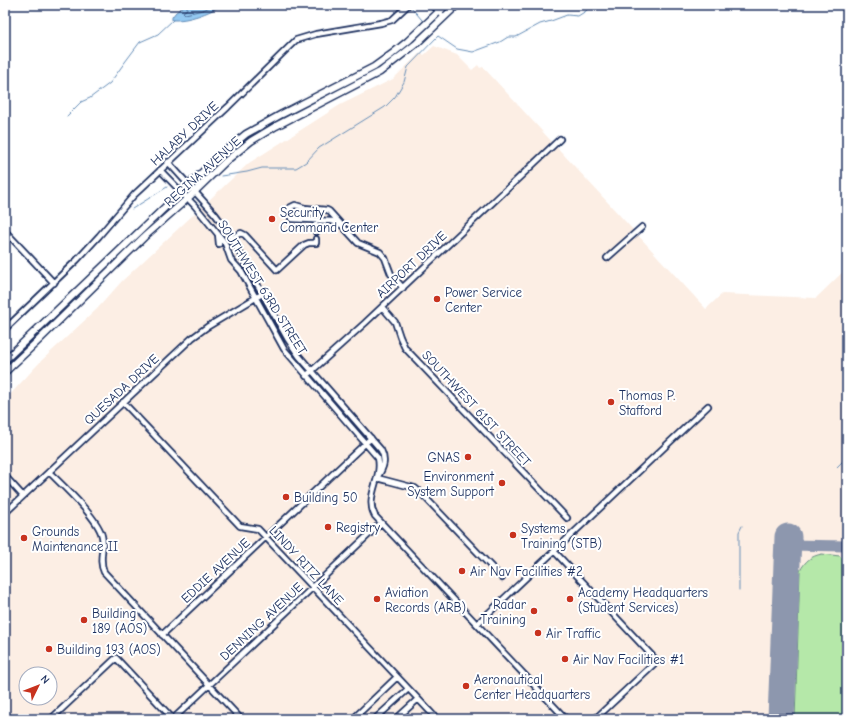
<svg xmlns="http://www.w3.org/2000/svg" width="852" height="724" font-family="'Comic Neue',sans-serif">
<rect width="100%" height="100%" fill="#fff"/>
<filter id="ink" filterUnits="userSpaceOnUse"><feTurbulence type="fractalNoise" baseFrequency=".025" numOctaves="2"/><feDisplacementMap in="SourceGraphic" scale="8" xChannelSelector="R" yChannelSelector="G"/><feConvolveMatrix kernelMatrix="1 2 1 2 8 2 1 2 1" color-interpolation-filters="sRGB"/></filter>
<g filter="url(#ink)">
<path fill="#fceee4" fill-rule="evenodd" d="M434,46L457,55L472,70L478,65L480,68L483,67L706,309L722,294L816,298L847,268V719H5V400L41,361L97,309L122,281L249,163L340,105L393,79L421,52L424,55ZM26,674H50V698H26Z"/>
<path fill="#b5e8a9" stroke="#688c84" d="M822,554L840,556L847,563V719H795L800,571C805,561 811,556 822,554Z"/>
<path fill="#93c8f1" stroke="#638bb6" d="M186,5H222C209,13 188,21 172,20V17L176,12Z"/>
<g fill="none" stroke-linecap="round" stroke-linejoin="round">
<path stroke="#4b6c99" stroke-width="1" d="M187,5V9L183,12L185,14L203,10L215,5"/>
<path stroke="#638bb6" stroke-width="1" d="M411,7L422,20
M67,116L81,102L90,98L110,83L125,62L140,42L158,34L173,20
M221,176L247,172L262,168H296L306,162L319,148L385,107L395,97L404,82L408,67L438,36L457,49L473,52L500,42L508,37H516L540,24L551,21L567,15L578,16L586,11L590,5
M132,209L167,187
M837,467L847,457
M739,590V532L742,526"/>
<path stroke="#8d97ae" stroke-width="11" d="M788,545L847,546"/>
<path stroke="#8d97ae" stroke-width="27" d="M781,719L788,537"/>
<defs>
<path id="minor" d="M433,5L444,17
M168,162L215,214L224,226L237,248L287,338L299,356L381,450C386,460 384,467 378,476
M160,170L195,206L221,238L225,243L231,260L241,271L284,349L378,458C383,478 364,497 375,516L566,719
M300,219V212L302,209L305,208
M341,225L332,221L292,219L289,215V208L295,205L305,208L327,210L329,211L358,243L380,252L385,258L391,274L403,288
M5,231L54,283
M316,232V220
M218,234L219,244
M231,238L241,233L245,235L277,270L304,245L309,243H316V239
M607,258L642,227
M382,307L395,322L400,337L405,348L567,518
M5,329L77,260L99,236L134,195L228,107L296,40L316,34L381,23L392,20L408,5
M306,376L365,323L560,139
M123,402L240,526L258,529L437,719
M49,472C63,486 98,518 102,536C105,549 98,559 104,572L241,719
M5,476L23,496
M377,478L415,488L421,493L502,578
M5,513L192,338L207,327L262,294
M554,551L657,661L595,719
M477,624L708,406
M162,635L371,438
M51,719L116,658L173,719
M173,719L381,523
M353,719L397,677
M375,719L408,689
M396,719L418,699"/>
<path id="major" d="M5,360L181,192L223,153L246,134L282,114L374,67L392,54L408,41L446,5
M5,372L40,339L144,237L188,198L226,161L251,141L276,126L380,72L417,43L457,5"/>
</defs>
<use href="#minor" stroke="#1b2f5e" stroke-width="8"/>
<use href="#major" stroke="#1b2f5e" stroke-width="9"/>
<use href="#minor" stroke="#fff" stroke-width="4.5"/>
<use href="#major" stroke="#fff" stroke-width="6"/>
</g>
</g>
<g fill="#c8321e" stroke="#fff" stroke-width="1.5">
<circle cx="272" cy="219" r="4"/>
<circle cx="437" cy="299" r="4"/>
<circle cx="611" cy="402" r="4"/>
<circle cx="468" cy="457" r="4"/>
<circle cx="502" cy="483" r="4"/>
<circle cx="286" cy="497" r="4"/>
<circle cx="328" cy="527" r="4"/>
<circle cx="513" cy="535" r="4"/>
<circle cx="24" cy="538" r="4"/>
<circle cx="462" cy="571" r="4"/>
<circle cx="377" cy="599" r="4"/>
<circle cx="570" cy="599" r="4"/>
<circle cx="534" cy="611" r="4"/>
<circle cx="84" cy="620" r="4"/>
<circle cx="538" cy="633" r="4"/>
<circle cx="49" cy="649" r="4"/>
<circle cx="565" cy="659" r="4"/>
<circle cx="466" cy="686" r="4"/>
</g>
<g text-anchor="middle" stroke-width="4" stroke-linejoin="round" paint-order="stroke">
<g font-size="13" fill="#1b2f5e" stroke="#fff">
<text transform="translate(184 133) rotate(-43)" y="5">HALABY DRIVE</text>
<text transform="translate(202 171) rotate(-42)" y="5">REGINA AVENUE</text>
<text transform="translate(411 264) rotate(-43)" y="5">AIRPORT DRIVE</text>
<text transform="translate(263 287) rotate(58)" y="5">SOUTHWEST 63RD STREET</text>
<text transform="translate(121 389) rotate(-43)" y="5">QUESADA DRIVE</text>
<text transform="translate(477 408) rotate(47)" y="5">SOUTHWEST 61ST STREET</text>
<text transform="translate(307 565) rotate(47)" y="5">LINDY RITZ LANE</text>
<text transform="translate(215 570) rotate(-43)" y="5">EDDIE AVENUE</text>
<text transform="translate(261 621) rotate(-43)" y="5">DENNING AVENUE</text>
</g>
<g font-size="13" fill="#1b2f5e" stroke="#fff" text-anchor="start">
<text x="280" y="217">Security<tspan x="280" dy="15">Command Center</tspan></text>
<text x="445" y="297">Power Service<tspan x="445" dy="15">Center</tspan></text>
<text x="619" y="400">Thomas P.<tspan x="619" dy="15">Stafford</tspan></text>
<text x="460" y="462" text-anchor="end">GNAS</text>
<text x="494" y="481" text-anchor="end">Environment<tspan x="494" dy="15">System Support</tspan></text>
<text x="294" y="502">Building 50</text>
<text x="336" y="532">Registry</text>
<text x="521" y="533">Systems<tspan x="521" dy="15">Training (STB)</tspan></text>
<text x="32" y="536">Grounds<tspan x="32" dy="15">Maintenance II</tspan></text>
<text x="470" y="576">Air Nav Facilities #2</text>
<text x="385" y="597">Aviation<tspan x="385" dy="15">Records (ARB)</tspan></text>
<text x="578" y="597">Academy Headquarters<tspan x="578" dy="15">(Student Services)</tspan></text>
<text x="526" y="609" text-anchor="end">Radar<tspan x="526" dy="15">Training</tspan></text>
<text x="92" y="618">Building<tspan x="92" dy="15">189 (AOS)</tspan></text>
<text x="546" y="638">Air Traffic</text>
<text x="57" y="654">Building 193 (AOS)</text>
<text x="573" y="664">Air Nav Facilities #1</text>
<text x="474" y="684">Aeronautical<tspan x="474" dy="15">Center Headquarters</tspan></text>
</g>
</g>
<rect width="852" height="724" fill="none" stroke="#fff" stroke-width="20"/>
<rect x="10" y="10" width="832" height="704" fill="none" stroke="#1b2f5e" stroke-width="1.5" filter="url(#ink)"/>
<g transform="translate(38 686) rotate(47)"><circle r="19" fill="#ffffff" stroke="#a4acbf"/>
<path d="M0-3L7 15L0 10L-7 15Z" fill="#c8321e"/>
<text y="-6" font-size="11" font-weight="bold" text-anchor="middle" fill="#1b2f5e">N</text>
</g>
</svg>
